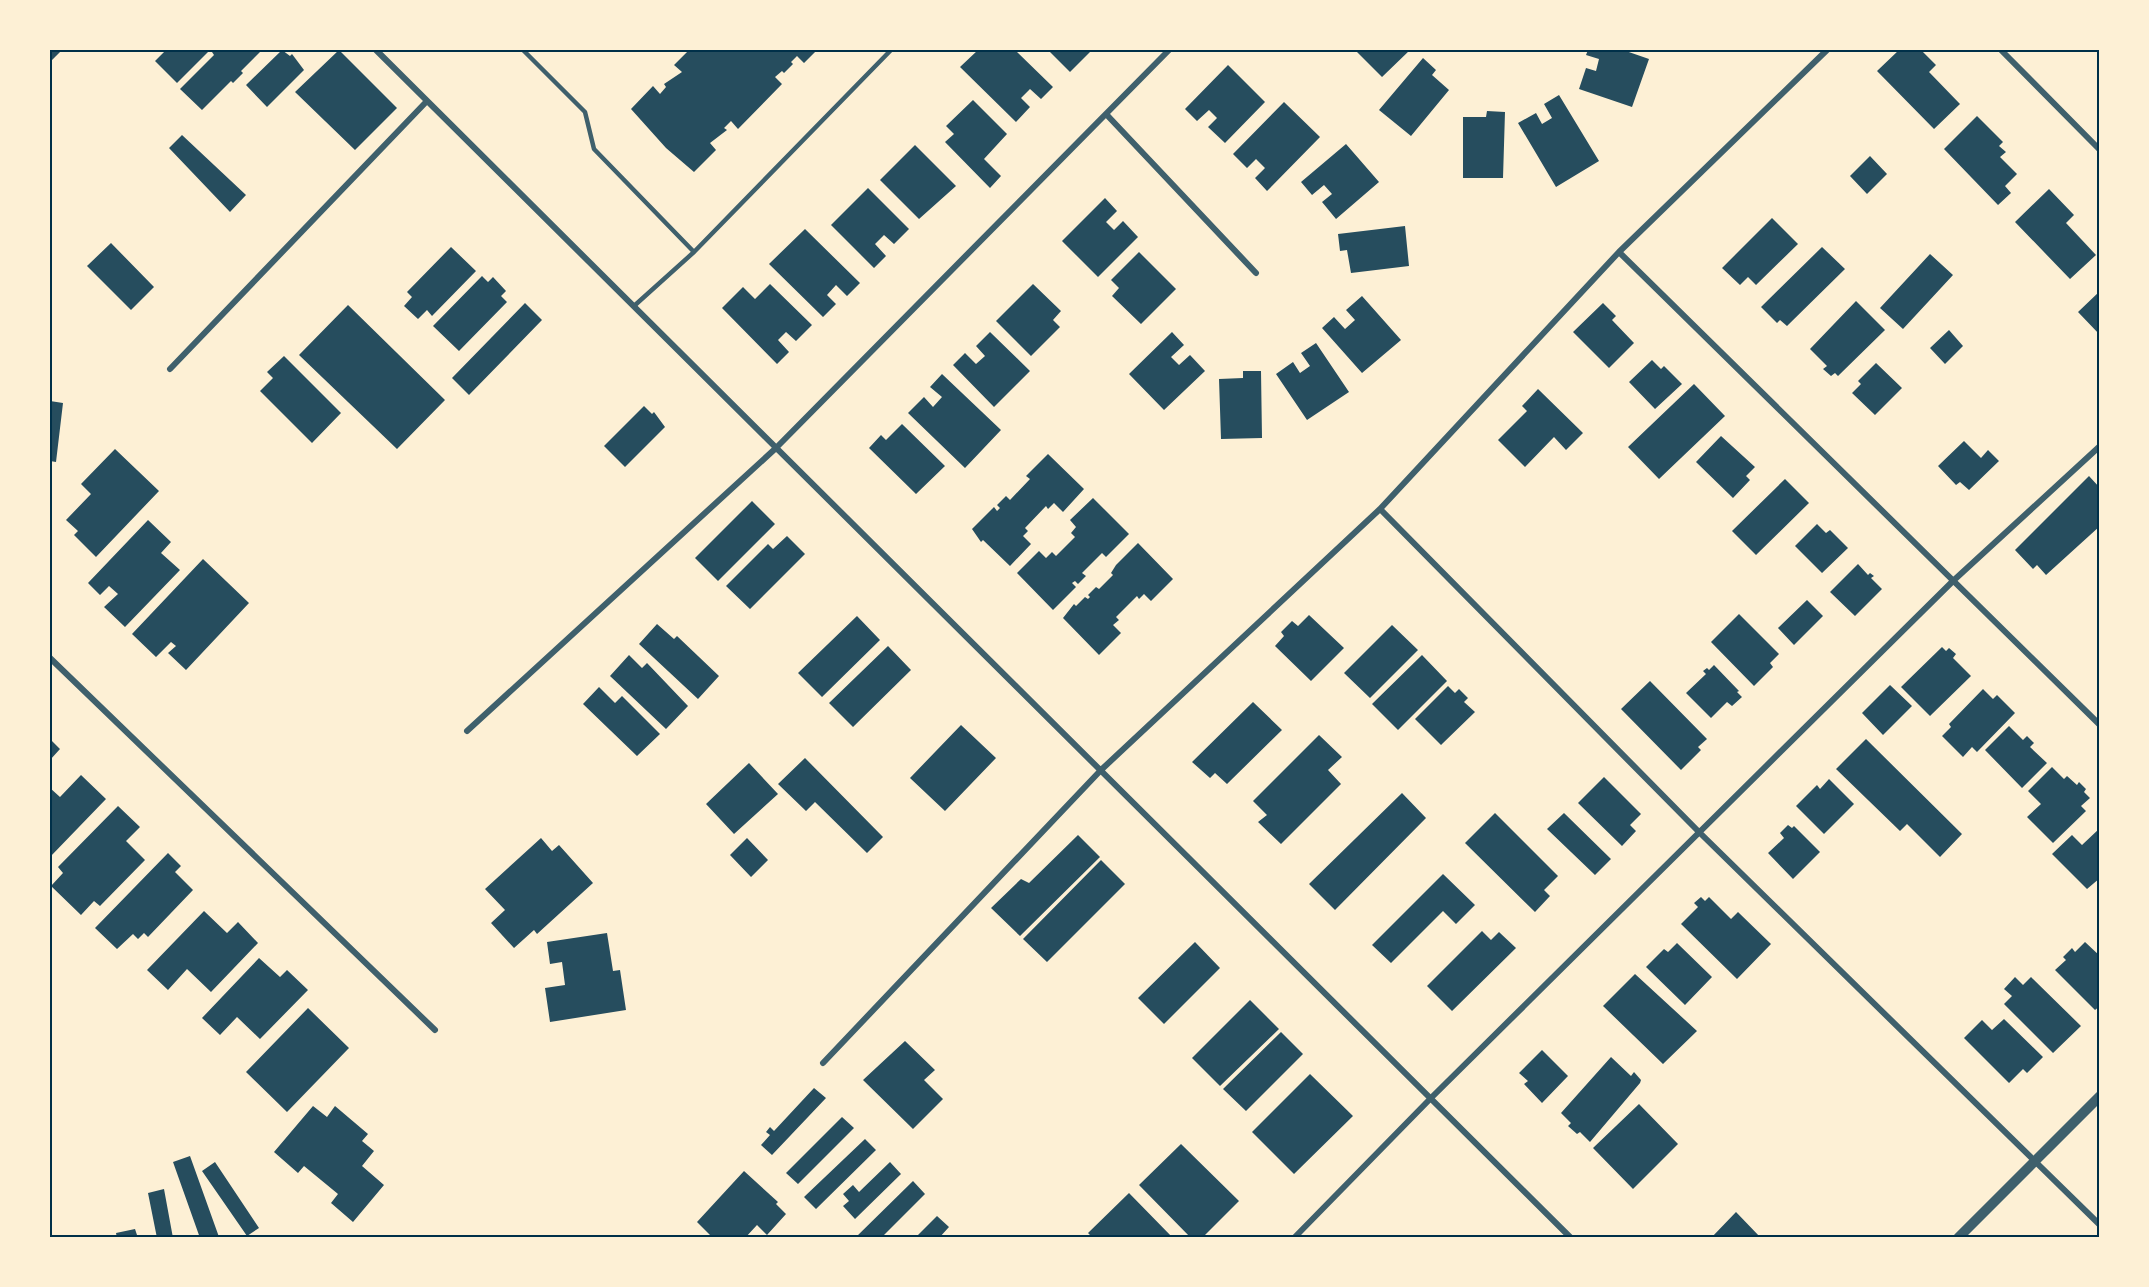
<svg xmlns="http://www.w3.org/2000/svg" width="2149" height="1287" font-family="'Times New Roman',serif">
<rect width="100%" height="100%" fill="#fdf0d5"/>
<path fill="#264d5e" d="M50,50H62L50,62Z
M166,50H210L177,83L155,61Z
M215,50H262L241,71L243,73L233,83L231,81L202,110L180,89L214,55L212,52Z
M282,50L290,56L292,54L304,70L267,107L246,85Z
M339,50L397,108L355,150L295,92Z
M689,50H817L804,63L797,56L791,62L793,64L784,73L782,71L775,77L782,84L738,129L731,121L724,128L727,130L710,143L716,150L694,172L666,148L631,109L653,86L660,94L666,87L664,84L682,72L674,65Z
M978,50H1015L1053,87L1041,99L1030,89L1021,98L1030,107L1016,122L960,67Z
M1048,50H1092L1070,72Z
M1355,50H1410L1382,77Z
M1588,50H1623L1649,59L1632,107L1579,89L1586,68L1596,71L1599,59L1586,55Z
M1899,50H1921L1936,65L1929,72L1960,104L1934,129L1877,71Z
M1423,58L1436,70L1432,75L1449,90L1411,136L1379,110Z
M1228,65L1265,102L1225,143L1208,127L1217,118L1209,110L1197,121L1185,109Z
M1559,95L1599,161L1556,187L1518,123L1536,113L1542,124L1552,118L1544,104Z
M973,100L1007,134L984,159L1001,176L990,188L945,142L954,134L946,126Z
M1284,102L1320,137L1267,191L1255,178L1265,168L1256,159L1247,168L1233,154Z
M1487,111L1505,112L1503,178H1463V117H1486Z
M1977,116L2003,142L1999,146L2006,152L2000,157L2017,174L2005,186L2011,193L1998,205L1944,149Z
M182,135L246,195L230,212L169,148Z
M1346,144L1379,182L1336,219L1322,202L1332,194L1324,185L1312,195L1301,182Z
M915,145L956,186L919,219L880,180Z
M1870,156L1887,174L1867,194L1850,176Z
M868,188L909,229L894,244L884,235L875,244L886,256L874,268L831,225Z
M2049,189L2074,215L2066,223L2096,255L2070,279L2015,222Z
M1105,198L1117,211L1106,222L1114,230L1123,221L1138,237L1098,277L1062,241Z
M1772,218L1798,244L1756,285L1748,277L1740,285L1722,268Z
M1405,226L1409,266L1351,273L1347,250L1340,251L1338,234Z
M805,229L860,283L847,296L836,285L827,295L836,304L823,317L769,264Z
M111,243L154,287L131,310L87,266Z
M451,247L476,271L432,316L427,310L418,319L404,306L412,297L407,292Z
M1822,247L1845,269L1787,326L1780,320L1777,323L1761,307Z
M1139,252L1176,289L1141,324L1112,296L1119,288L1111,280Z
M1930,254L1953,275L1903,329L1880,308Z
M482,276L488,282L493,277L506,291L501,296L507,302L459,351L433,326Z
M770,284L812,325L796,341L786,332L778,340L789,352L777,364L722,308L743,287L755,299Z
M1033,284L1061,311L1053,320L1060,327L1031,356L996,321Z
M2100,291V335L2078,312Z
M1362,296L1401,340L1362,373L1322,328L1334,317L1345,329L1355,320L1346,310Z
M1856,301L1885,330L1838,376L1835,373L1831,376L1823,369L1827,366L1810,349Z
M525,303L542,320L469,395L452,378Z
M1603,303L1616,316L1612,320L1634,343L1609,368L1573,332Z
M348,305L445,400L397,449L299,355Z
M1949,330L1963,346L1945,364L1930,348Z
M990,332L1030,371L994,407L953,365L965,353L976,364L985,356L976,346Z
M1172,332L1184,345L1171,357L1179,365L1190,355L1205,371L1164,410L1129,374Z
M1316,343L1349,392L1307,420L1276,374L1293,362L1300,373L1310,366L1301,353Z
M284,356L341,413L312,443L260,391L273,378L267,372Z
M1652,360L1661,369L1664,366L1682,384L1655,409L1629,382Z
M1876,363L1902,388L1875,415L1852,393L1861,384L1858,381Z
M1243,371H1261L1262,438L1221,439L1219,379L1243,378Z
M942,374L1001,430L965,468L908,413L924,397L933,407L942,397L930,387Z
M1694,384L1725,416L1659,479L1628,447Z
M1538,389L1583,433L1566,450L1554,437L1525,467L1498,440L1527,411L1522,406Z
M50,401L63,403L56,462L50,461Z
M644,406L652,414L654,412L665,427L625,467L604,446Z
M902,424L945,466L916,494L869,448L881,435L886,440Z
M1721,436L1755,467L1746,476L1750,480L1733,498L1696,462Z
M1964,441L1981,458L1988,450L1999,461L1969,490L1960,482L1956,485L1938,466Z
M115,449L159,491L96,557L74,535L78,531L66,520L91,494L81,484Z
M1048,454L1084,489L1063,512L1054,503L1048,509L1046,506L1025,528L1028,531L1023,536L1031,544L1010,566L983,540L981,542L972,529L994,507L997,511L1000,508L997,505L1006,496L1010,500L1030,479L1026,476Z
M2089,476L2100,488V526L2046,575L2037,565L2033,569L2015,550Z
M1785,479L1809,503L1756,555L1732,531Z
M1093,498L1129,534L1106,557L1102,553L1082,573L1086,576L1078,584L1075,581L1072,583L1076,587L1053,610L1017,573L1039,551L1046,558L1052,552L1056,556L1075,537L1071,533L1076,527L1070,520Z
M752,501L775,524L718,581L695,558Z
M148,520L171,542L161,553L180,570L125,627L104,607L118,594L109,586L100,595L88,583Z
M1817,524L1826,533L1830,530L1848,548L1822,573L1795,546Z
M787,536L805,554L750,609L726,586L768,544L773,549Z
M1138,543L1173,579L1151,601L1144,594L1139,599L1137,596L1116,617L1119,620L1113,625L1121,633L1099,655L1063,618L1074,604L1076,606L1085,597L1088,599L1090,597L1088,595L1096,587L1099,589L1113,575L1111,573L1116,565Z
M203,559L249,603L186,670L168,653L176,646L171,642L156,657L132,634Z
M1858,564L1868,575L1870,573L1874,576L1871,578L1882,589L1855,616L1830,592Z
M1807,600L1823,616L1794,645L1778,628Z
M1739,614L1779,654L1770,663L1773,667L1754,686L1711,642Z
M1309,615L1344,648L1311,681L1275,646L1284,636L1281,632L1292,621L1298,626Z
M857,616L880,640L822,697L798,673Z
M657,624L674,639L677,636L719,676L698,699L639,644Z
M1392,625L1418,650L1370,698L1344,673Z
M888,646L911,670L853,727L829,703Z
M1942,647L1946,651L1949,648L1956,654L1953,658L1971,676L1930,716L1901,687Z
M629,655L642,668L647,663L688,706L666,729L610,676Z
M1422,655L1447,681L1398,730L1372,704Z
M1714,665L1739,691L1737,692L1742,697L1732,706L1727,702L1711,718L1686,693L1706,674L1703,671L1707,668L1709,670Z
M1650,681L1707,739L1698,747L1701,750L1681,770L1621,709Z
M1890,685L1912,706L1883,735L1862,713Z
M1448,686L1455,693L1459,689L1468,698L1464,702L1475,712L1441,745L1415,719Z
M599,687L615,703L622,696L660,734L637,756L583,704Z
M1983,689L1993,699L1997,695L2015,713L1977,752L1972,747L1963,757L1942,736L1951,727L1949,724Z
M1253,702L1282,730L1227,784L1215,773L1210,778L1192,762Z
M961,725L996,758L945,811L910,778Z
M2009,726L2023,740L2027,736L2034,743L2030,747L2047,763L2022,788L1985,750Z
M1319,735L1342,757L1328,770L1341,784L1281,844L1258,822L1267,815L1253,801Z
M50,739L60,749L50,760Z
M1866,739L1962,834L1940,857L1907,824L1900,831L1836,769Z
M805,758L883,837L867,853L815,802L806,811L778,784Z
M749,763L778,794L734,834L706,804Z
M2052,767L2064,779L2067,776L2077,785L2079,782L2086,789L2084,792L2090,798L2081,806L2086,811L2053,843L2027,817L2041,804L2028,791Z
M81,775L106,799L50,857V788L60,797Z
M1604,777L1641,814L1630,825L1636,831L1622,846L1578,803Z
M1829,779L1854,804L1824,834L1796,806L1817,785L1820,789Z
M1402,793L1426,818L1335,910L1309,884Z
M118,806L140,827L126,841L145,860L100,906L94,901L81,915L51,886L63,873L58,867Z
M1495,813L1558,876L1544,890L1550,896L1535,912L1465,843Z
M1564,813L1611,859L1595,875L1547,829Z
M1788,825L1792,828L1794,826L1820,852L1793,879L1768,853L1784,838L1780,833Z
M2100,828V878L2087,889L2052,854L2072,835L2082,845Z
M1078,835L1100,857L1020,936L991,908L1021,879L1029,883Z
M541,838L552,851L559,845L593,883L537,934L534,930L514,948L491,923L505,910L485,889Z
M747,838L768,860L751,877L730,855Z
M168,853L181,866L175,872L193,890L148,937L144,933L138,939L133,934L117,949L95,928Z
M1101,860L1125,884L1047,962L1023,939Z
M1443,874L1475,905L1456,924L1443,911L1391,963L1372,945Z
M1701,897L1705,901L1709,897L1731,919L1738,912L1771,944L1737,979L1681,924L1698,907L1694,903Z
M204,911L227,933L238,922L258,943L211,992L187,969L168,990L147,970Z
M1482,931L1491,940L1499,932L1516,948L1452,1011L1427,986Z
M607,933L613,971L620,970L626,1010L550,1022L545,988L565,985L562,962L550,964L547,942Z
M1195,942L1220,968L1164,1024L1138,998Z
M2085,942L2100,956V1006L2095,1010L2055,970L2066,960L2063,957L2072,948L2075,952Z
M1677,943L1712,977L1685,1005L1646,967L1664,949L1668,952Z
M259,958L280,977L287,970L308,990L260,1039L237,1017L220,1035L202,1018Z
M1635,974L1697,1031L1663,1064L1603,1006Z
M2015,977L2023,985L2031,977L2081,1026L2053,1053L2004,1004L2012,996L2004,989Z
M1250,1000L1279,1029L1220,1086L1192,1058Z
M308,1008L349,1048L287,1112L246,1072Z
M2004,1019L2043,1057L2027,1073L2023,1069L2009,1083L1964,1038L1982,1020L1992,1030Z
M1281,1032L1303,1054L1246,1111L1223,1089Z
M905,1041L935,1070L924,1080L943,1099L913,1129L863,1080Z
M1542,1050L1568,1076L1542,1103L1524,1084L1528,1081L1519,1073Z
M1611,1057L1631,1076L1634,1072L1641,1080L1640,1083L1590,1142L1580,1132L1577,1134L1568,1126L1571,1123L1561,1113Z
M1310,1074L1353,1116L1294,1174L1252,1132Z
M814,1088L826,1098L772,1155L761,1145L770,1135L766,1132L770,1127L774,1131Z
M1639,1104L1678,1144L1633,1189L1593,1148Z
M313,1106L327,1117L335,1106L368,1134L362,1141L374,1151L362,1166L384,1185L353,1222L331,1203L338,1194L304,1166L298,1173L274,1152Z
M842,1117L854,1128L798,1184L786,1173Z
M865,1139L876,1150L816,1209L804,1197Z
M1181,1144L1239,1201L1202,1238H1191L1139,1185Z
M190,1156L219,1237L216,1238H200L173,1162Z
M215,1162L259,1228L247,1236L202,1171Z
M890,1162L901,1174L855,1219L843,1206L849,1201L843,1194L853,1185L859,1192Z
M744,1171L778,1202L776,1204L786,1214L767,1235L757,1225L745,1238H713L697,1222Z
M913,1181L925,1194L881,1238H855Z
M164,1189L173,1238H157L148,1193Z
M1129,1193L1173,1238H1093L1088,1233Z
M1736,1212L1761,1238H1711Z
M937,1216L949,1227L939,1238H915Z
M135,1229L138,1238H117L116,1233Z"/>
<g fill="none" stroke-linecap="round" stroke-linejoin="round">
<path stroke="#3f606c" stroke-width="4.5" d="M523,50L585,112L594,149L694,252L891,50
M634,306L694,252"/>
<path stroke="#3f606c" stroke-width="6" d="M376,50L1571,1238
M2001,50L2100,150
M1106,114L1256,273
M1619,252L2100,725
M170,369L427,101
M1380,509L1699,832L2100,1225
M50,658L435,1030
M467,731L776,448L1169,50
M823,1063L1101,770L1380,509L1619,252L1827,50
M1294,1238L1431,1098L1953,581L2100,446"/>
<path stroke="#3f606c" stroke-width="10" d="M1958,1238L2100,1096"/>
</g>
<rect width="2149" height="1287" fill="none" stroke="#fdf0d5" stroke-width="102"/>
<rect x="51" y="51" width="2047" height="1185" fill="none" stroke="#003049" stroke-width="2"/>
</svg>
